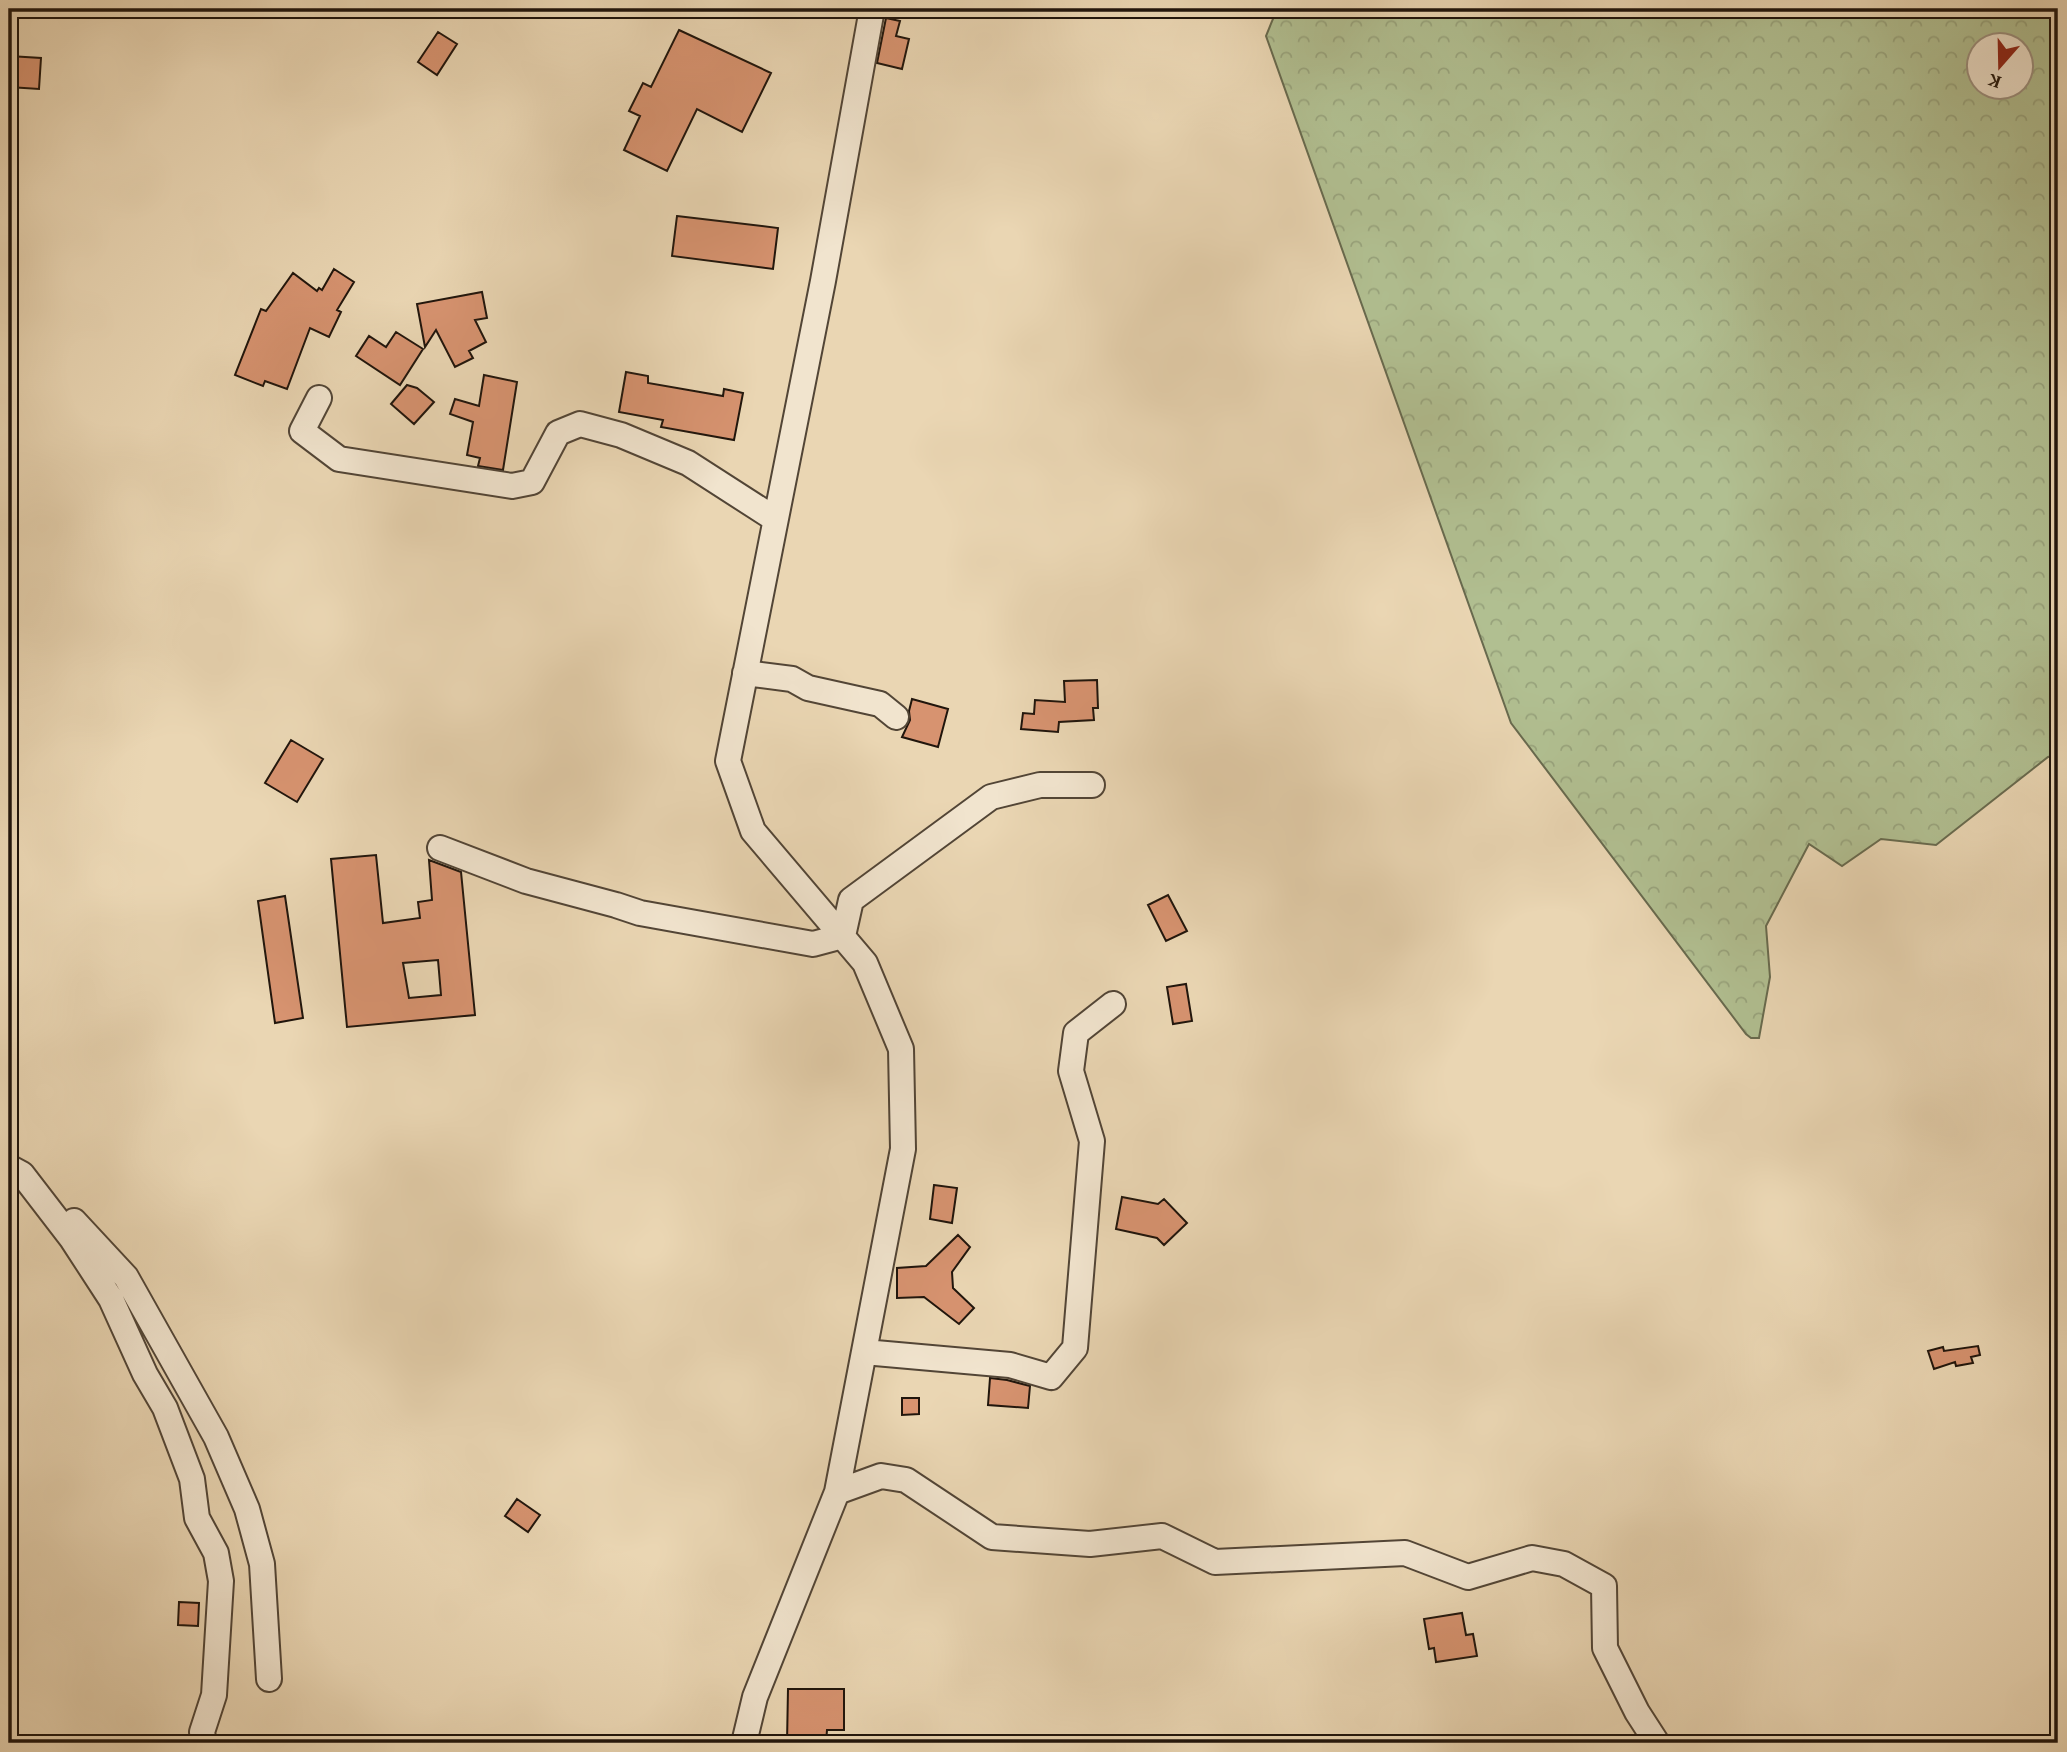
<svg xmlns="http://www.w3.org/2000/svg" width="2067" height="1752" font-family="'Gentium Book Plus',serif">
<defs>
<pattern id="forest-crowns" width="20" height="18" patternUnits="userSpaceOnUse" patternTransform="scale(1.75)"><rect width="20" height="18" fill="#b1bf91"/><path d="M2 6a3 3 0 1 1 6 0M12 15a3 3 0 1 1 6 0" fill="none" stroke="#98a37c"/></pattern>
</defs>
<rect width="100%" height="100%" fill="#ead6b3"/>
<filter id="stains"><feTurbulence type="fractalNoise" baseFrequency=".00286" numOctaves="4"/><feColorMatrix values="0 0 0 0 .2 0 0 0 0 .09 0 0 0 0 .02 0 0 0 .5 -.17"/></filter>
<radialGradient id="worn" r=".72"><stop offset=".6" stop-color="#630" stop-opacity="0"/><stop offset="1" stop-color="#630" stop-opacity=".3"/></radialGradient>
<path fill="url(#forest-crowns)" stroke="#686a4e" stroke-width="2" fill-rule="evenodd" d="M1277,9H2058V755L2048,757L1936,845L1881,839L1842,866L1809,844L1766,926L1770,977L1759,1038H1751L1746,1034L1511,723L1266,36ZM1980,46H2022V88H1980Z"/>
<path fill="#d79370" stroke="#20150c" stroke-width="2" fill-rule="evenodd" d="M886,18L900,21L896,36L909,39L902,69L877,63Z
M679,30L771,73L742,132L697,109L667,171L624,150L640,116L629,111L643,83L651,87Z
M438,32L457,44L437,75L418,62Z
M9,56L41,58L39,89L9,87Z
M677,216L778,228L773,269L672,256Z
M334,269L354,282L337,310L341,312L329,337L310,328L287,389L265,381L263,386L235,375L261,309L266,311L293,273L317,291L319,288L322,290Z
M482,292L487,318L475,320L486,342L469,351L473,358L455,367L436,330L425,347L417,304Z
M396,332L423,349L400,385L356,356L369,336L386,347Z
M626,372L648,376V383L723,396L724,389L743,393L734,440L661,427L663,420L619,412Z
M484,375L517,382L503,470L478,466L480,458L467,455L473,422L450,414L455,399L479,406Z
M407,385L417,388L434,402L414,424L391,404Z
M1097,680L1098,708H1093L1094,720L1059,722L1058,732L1021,729L1023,713L1034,714L1035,700L1065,702L1064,681Z
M912,699L948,709L938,747L902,737L910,720L909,711Z
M291,740L323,759L297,802L265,783Z
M376,855L383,923L420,918L418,902L432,900L429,860L461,872L475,1015L347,1027L331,859ZM438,960L441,995L409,998L403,963Z
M1168,895L1187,931L1166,941L1148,905Z
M285,896L303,1018L275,1023L258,901Z
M1186,984L1192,1021L1173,1024L1167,987Z
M934,1185L957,1188L952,1223L930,1219Z
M1122,1197L1158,1204L1164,1199L1187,1223L1164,1245L1157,1238L1116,1229Z
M958,1235L970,1247L952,1272L953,1288L974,1308L959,1324L924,1297L897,1298V1268L926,1266Z
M1978,1346L1980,1355L1971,1357L1973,1363L1956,1366L1955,1362L1934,1369L1928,1351L1943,1347L1944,1351Z
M990,1378L1007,1380L1030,1386L1028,1408L988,1405Z
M902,1398H919V1414L902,1415Z
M517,1499L540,1515L528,1532L505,1516Z
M179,1602L199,1603L198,1626L178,1625Z
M1462,1613L1466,1635L1473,1634L1477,1656L1436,1662L1434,1648L1429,1649L1424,1619Z
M788,1689H844V1730H827L826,1743H787Z"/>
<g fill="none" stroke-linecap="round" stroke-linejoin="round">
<defs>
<path id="minor" d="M319,398L302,431L339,459L512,486L532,482L558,433L580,424L621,435L688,463L775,519
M745,673L792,679L808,688L880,704L896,717
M440,848L526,881L616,905L640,913L813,944L843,936L851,900L991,797L1040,785H1092
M9,1167L22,1174L72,1239L111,1299L145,1374L165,1408L192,1479L197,1518L216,1553L221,1581L214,1695L202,1732L204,1743
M74,1221L126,1277L216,1437L247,1509L262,1564L269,1679
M864,1352L1010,1365L1051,1377L1075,1348L1092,1141L1071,1071L1076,1033L1113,1004
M837,1492L881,1476L906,1480L992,1537L1090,1544L1162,1536L1215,1562L1405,1553L1468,1577L1532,1558L1564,1564L1604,1586L1605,1648L1637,1712L1657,1743
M744,1743L755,1697L837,1492L903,1149L901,1049L865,963L753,831L728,761L823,281L872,9"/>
</defs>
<use href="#minor" stroke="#524536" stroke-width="28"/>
<use href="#minor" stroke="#f1e4ce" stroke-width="24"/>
</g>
<rect width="2067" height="1752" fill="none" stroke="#ead6b3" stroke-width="35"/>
<rect x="10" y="10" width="2046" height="1731" fill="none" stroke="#20150c" stroke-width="3.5"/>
<rect x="18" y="18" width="2032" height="1717" fill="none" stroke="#20150c" stroke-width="2"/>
<g transform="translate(2000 66) rotate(200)"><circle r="33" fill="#f1e4ce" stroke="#9d9180" stroke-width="2"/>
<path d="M0-5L12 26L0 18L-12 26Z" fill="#8f2418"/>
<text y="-10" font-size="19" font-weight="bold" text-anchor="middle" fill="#20150c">K</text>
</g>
<rect width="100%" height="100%" filter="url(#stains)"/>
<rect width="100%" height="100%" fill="url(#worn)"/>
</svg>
